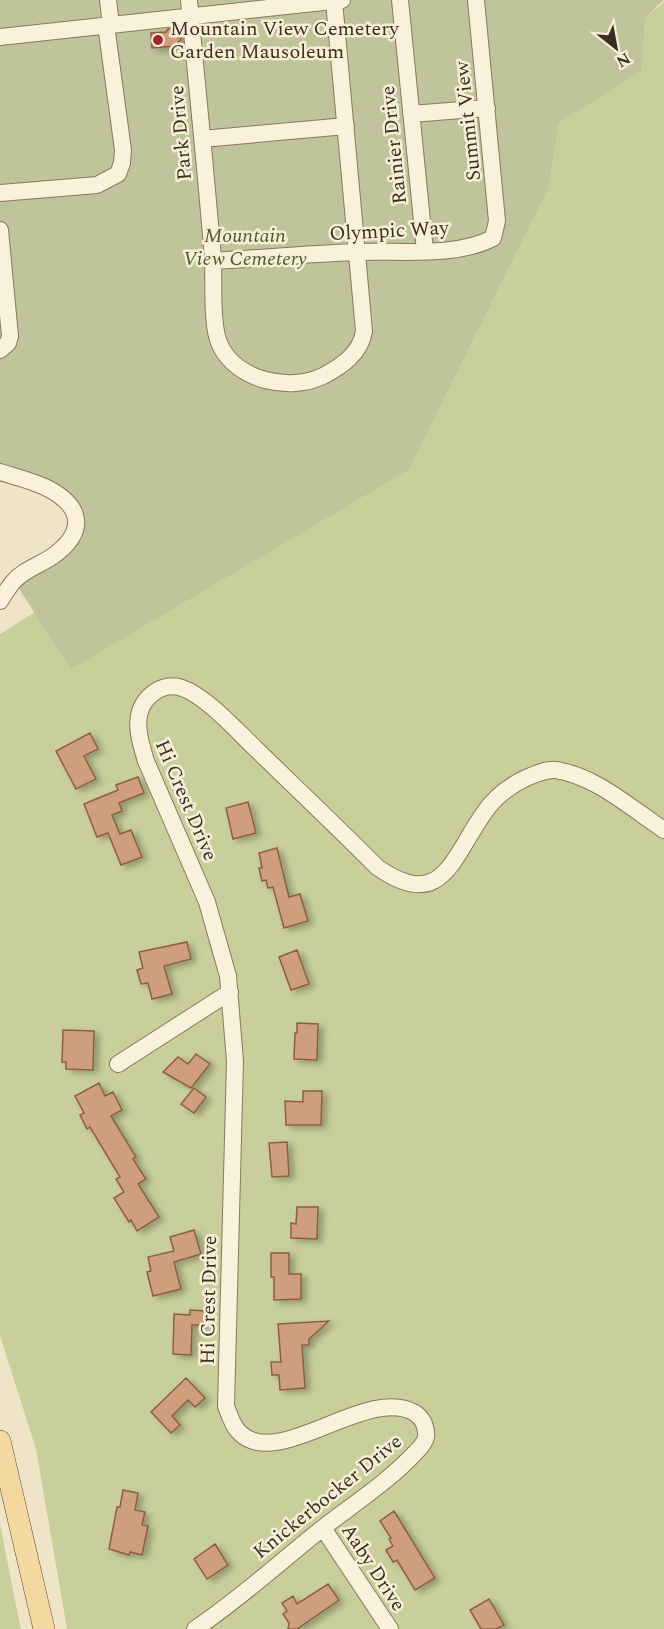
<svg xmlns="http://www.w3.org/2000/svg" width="664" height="1629" font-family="Spectral,serif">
<defs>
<filter id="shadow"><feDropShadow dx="5" dy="3" stdDeviation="3" flood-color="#0004"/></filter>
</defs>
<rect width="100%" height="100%" fill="#f0e4c8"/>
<path fill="#c9cf9b" d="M664,2V1629H67L36,1449L0,1336V634L35,612L71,669L549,187L559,123L642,71L645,18Z
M0,1524L18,1615L21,1629H0Z"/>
<path fill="#bfc49a" d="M0,0H664L645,18L642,71L559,123L549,187L408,470L71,669L14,581L71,541L70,507L0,472Z"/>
<path fill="#cf9f7d" stroke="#8d5f41" stroke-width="1.5" filter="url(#shadow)" d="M168,29H175L180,33L178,36L181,39L175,46L152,48L151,33L166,32Z
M90,733L98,749L84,756L96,779L76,789L56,751Z
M138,777L144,793L119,803L122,811L112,815L120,834L131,830L142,857L121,865L108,833L97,837L84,804L118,790L116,785Z
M248,802L256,833L233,839L226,808Z
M277,848L289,897L300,894L308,921L284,928L273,887L268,888L266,880L262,881L259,868H262L259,853Z
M187,942L191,959L164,966L172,994L152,999L148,983L141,984L137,970L143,968L139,952Z
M297,950L309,984L291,990L279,957Z
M297,1023L318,1024L317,1060L294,1059L295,1033H297Z
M63,1030L94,1031L93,1070L66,1069V1062H62Z
M196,1054L210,1064L191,1088L163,1072L178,1057L188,1064Z
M99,1083L105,1096L113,1092L122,1110L111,1116L136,1157L133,1159L146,1179L138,1184L159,1217L137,1231L131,1220L129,1222L114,1198L124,1192L116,1179L120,1177L90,1127L87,1129L80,1115L84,1113L75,1096Z
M194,1088L206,1097L194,1113L181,1104Z
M303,1091H322L321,1125H286L285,1101L303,1102Z
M287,1142L289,1176L272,1177L269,1143Z
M297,1207H318L317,1239L291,1238V1223L296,1224Z
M194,1230L201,1254L174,1262L181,1289L153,1296L147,1272L151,1271L148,1257L174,1251L170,1237Z
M271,1253H289V1274H301V1299L274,1300V1277H271Z
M190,1310L205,1311L204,1325H192L191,1355L173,1354L174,1314L190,1315Z
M329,1321L309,1339V1345H302L305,1388L280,1390L279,1375H272L271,1362H281L278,1324Z
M186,1378L205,1398L195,1407L188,1400L172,1416L180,1425L171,1433L151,1412Z
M123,1490L138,1493L135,1510L145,1512L142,1525L148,1526L142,1555L130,1552L129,1555L109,1549L117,1507H120Z
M394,1511L435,1578L415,1590L397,1560L393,1562L386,1550L393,1546L389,1539L391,1538L380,1521Z
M215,1544L228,1565L207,1579L194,1559Z
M328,1584L339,1600L297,1629H288L289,1623L283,1614L287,1611L282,1603L293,1596L297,1604Z
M489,1599L504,1625L496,1629H481L470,1610Z"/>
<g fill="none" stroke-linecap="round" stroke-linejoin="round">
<defs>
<path id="minor" d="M108,0L111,25
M189,0C197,86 206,173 213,259C214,281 211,327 220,345C237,381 290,392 323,376C342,366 361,353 364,331L334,1
M400,0L425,251
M0,37L342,0
M411,114L487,108
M202,139L346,126
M0,193L97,185L118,174L122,163L123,150L106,25
M0,230L10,336L8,343L0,350
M213,261C261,258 308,254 356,252C398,250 455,258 493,238L497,221L476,0
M0,472C16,477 34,481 49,489C84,508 85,533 53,556C40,565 23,570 13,582C8,588 4,595 0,601
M118,1064L230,992
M323,1528L390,1629
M195,1629C240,1599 281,1561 324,1527C355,1503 389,1481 416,1452C420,1448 425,1442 426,1437C427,1428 423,1418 415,1413C367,1384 276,1474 238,1431C232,1424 229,1414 226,1406L235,1061L228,976L207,902L146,761C140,742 132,717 146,700C155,689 169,683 182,688C206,696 237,731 256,749C296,788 337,827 377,867C442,913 452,858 484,813C494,798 509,786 526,778C535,774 546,769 556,770C596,776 632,809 664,830"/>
<path id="major" d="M0,1441L44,1629"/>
</defs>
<use href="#minor" stroke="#8d765c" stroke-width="18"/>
<use href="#major" stroke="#5b4430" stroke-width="22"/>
<use href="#minor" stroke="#faf1dc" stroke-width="16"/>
<use href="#major" stroke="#f3d9a0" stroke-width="21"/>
</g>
<circle fill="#9e2a2b" stroke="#f7eed8" stroke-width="2" cx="158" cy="40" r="6"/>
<g text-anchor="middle" stroke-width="5" stroke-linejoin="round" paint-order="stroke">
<g font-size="20" fill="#3d2e20" stroke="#f7eed8" text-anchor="start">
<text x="170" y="35">Mountain View Cemetery<tspan x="170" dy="23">Garden Mausoleum</tspan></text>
</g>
<g font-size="20" fill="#3d2e20" stroke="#f7eed8">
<text transform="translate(467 121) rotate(-96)" y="7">Summit View</text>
<text transform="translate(180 133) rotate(-95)" y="7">Park Drive</text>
<text transform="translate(393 145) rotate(-96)" y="7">Rainier Drive</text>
<text transform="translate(389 230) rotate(-3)" y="7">Olympic Way</text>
<text transform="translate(187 800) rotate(67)" y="7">Hi Crest Drive</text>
<text transform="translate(208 1300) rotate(-89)" y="7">Hi Crest Drive</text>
<text transform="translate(327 1496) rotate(-39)" y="7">Knickerbocker Drive</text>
<text transform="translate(374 1567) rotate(57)" y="7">Aaby Drive</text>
</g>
<g font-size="20" font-style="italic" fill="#4d5a26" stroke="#f7eed8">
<text x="245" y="242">Mountain<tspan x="245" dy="23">View Cemetery</tspan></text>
</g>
</g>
<g transform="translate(616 48) rotate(149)" stroke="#f7eed8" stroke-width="4.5" paint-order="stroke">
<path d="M0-4.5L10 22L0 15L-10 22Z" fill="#3d2e20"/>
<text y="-9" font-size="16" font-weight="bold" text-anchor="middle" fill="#3d2e20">N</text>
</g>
</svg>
